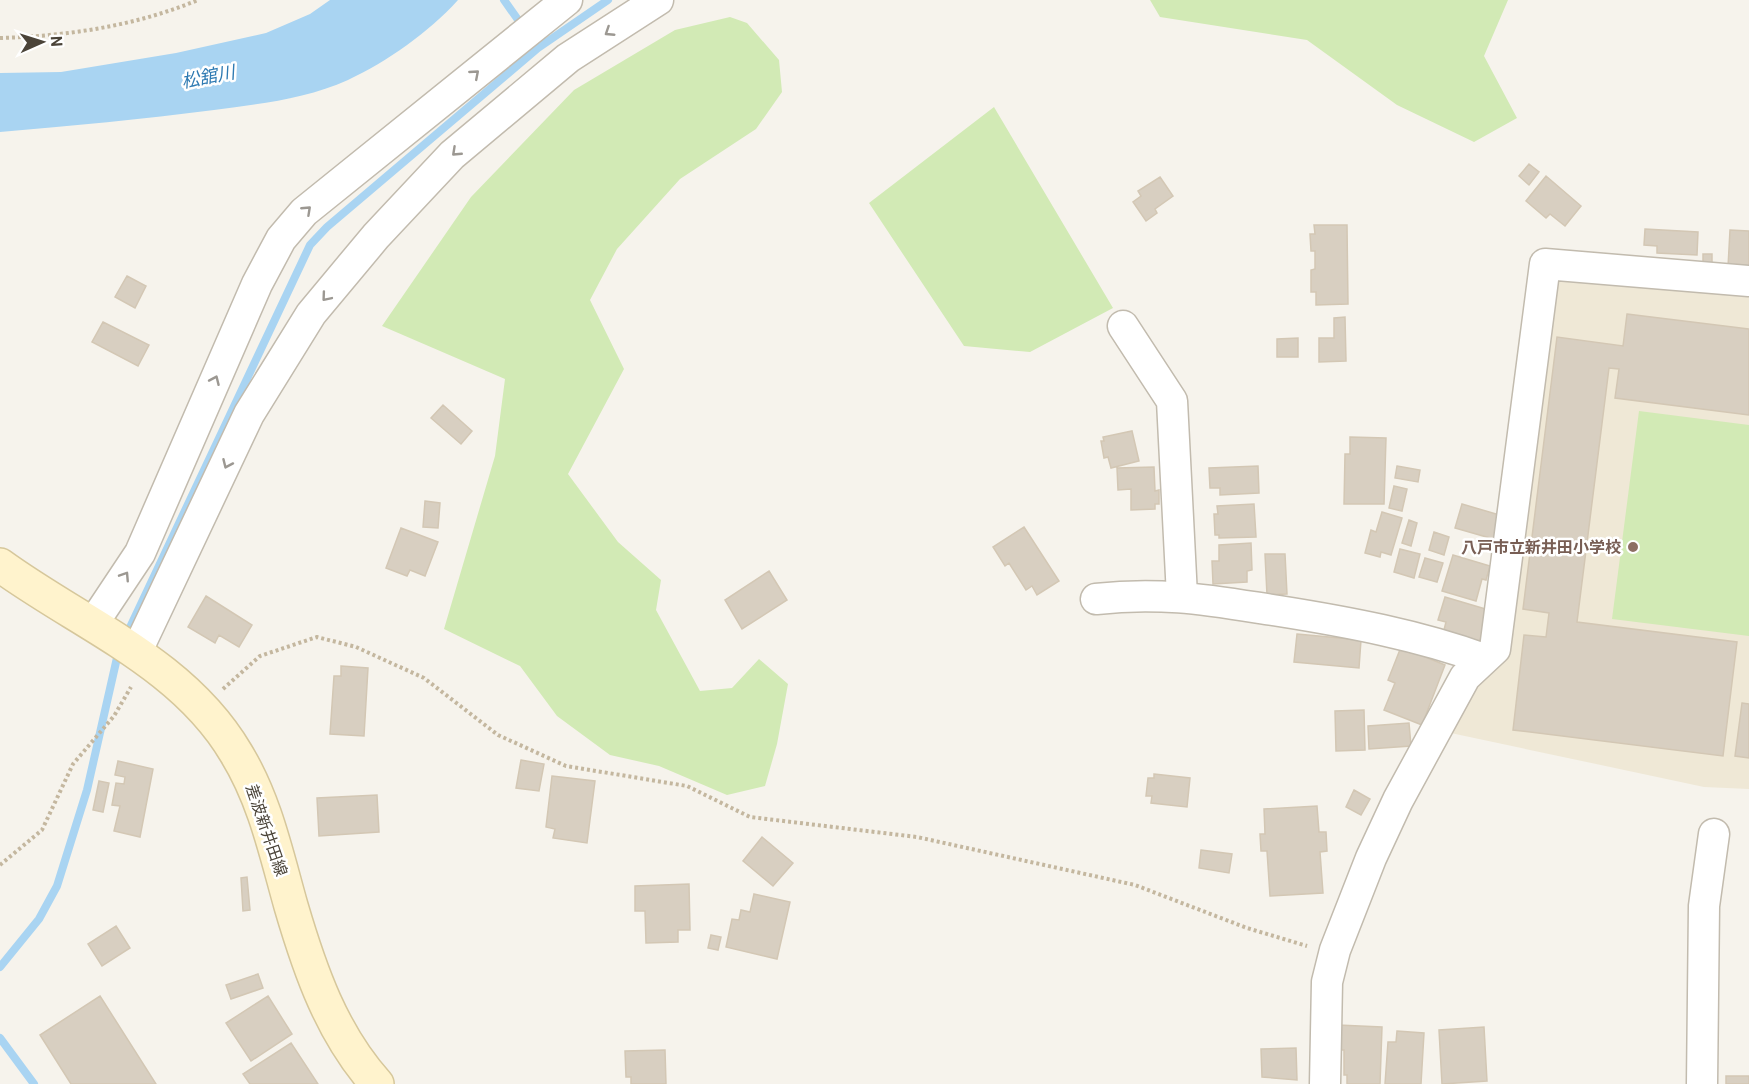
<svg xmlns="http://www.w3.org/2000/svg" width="1749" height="1084" font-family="Barlow,'Noto Sans JP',sans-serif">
<rect width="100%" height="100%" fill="#f6f3ec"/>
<path fill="#efe8d6" d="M1568,273L1749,289V789L1704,787L1446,732L1473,681L1502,653L1549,288Z"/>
<path fill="#d2eab5" d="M1150,0H1508L1484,56L1517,118L1474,142L1397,105L1307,40L1160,17Z
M730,17L747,23L779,60L782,92L756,129L680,179L617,249L590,300L624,369L568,474L618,542L661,580L656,610L700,691L732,688L759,659L788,684L777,744L765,786L727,795L659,766L610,755L557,716L520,666L444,629L495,456L505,379L382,326L471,197L574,90L675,30Z
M994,107L1113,308L1030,352L964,346L869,203Z
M1639,411L1749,425V636L1612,619Z"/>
<path fill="#a9d4f2" d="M330,0H458C428,33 388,61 348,80C306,99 259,104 214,110C143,119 71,126 0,132V73L61,72L176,53L266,33L310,14Z"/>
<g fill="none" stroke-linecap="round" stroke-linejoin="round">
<path stroke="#a9d4f2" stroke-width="8" d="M538,48L608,0
M125,638L310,245L327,227L538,48L504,0
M0,967L39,919L57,886L87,790L119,649
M0,1038L34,1084"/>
</g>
<path fill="#d8cfc1" stroke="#d3c7b4" stroke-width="1.5" d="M1529,164L1539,172L1529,185L1519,176Z
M1546,176L1581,206L1565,226L1550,214L1546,218L1526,201Z
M1160,177L1173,196L1155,209L1157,213L1146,221L1133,202L1141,196L1138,191Z
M1314,225H1347L1348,304L1316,305V292H1311V270L1315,269V251H1311L1310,234H1315Z
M1645,229L1698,232L1697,255L1657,253V246L1644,245Z
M1730,230L1749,231V268L1728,267Z
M1703,254H1712V265L1703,264Z
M127,276L146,286L135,308L115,297Z
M1627,314L1749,329V415L1615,398L1619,369L1609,368L1577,622L1737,642L1723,756L1513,730L1524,635L1546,637L1549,613L1523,609L1557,337L1623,346Z
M1345,317L1346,361L1319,362V338H1334V318Z
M103,322L149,345L138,366L92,342Z
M1298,338V357H1277V339Z
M443,405L472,431L461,444L431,418Z
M1132,431L1139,461L1111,468L1108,457L1104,458L1101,441H1104L1103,437Z
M1350,437L1386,438L1384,504H1344L1345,454H1350Z
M1258,466L1259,493L1220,495V488H1210L1209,468Z
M1397,466L1420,470L1418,482L1395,478Z
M1154,467L1155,491L1159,490V504H1155V509L1131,510V489L1118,490L1117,468Z
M1394,486L1407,489L1402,511L1389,508Z
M425,501L440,503L438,528L423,527Z
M1254,504L1256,537L1219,538V535H1215L1214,514H1218L1217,506Z
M1462,504L1503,516L1497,540L1455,528Z
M1382,512L1402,518L1391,555L1381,552L1380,557L1365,553L1371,530L1376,532Z
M1409,520L1417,523L1411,546L1402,543Z
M1024,527L1059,581L1037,595L1032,586L1026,590L1009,563L1005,566L993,547Z
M401,528L438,542L425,576L410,570L407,576L386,568Z
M1434,532L1449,537L1444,555L1429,550Z
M1251,543L1252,570L1247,571V582L1213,584L1212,561H1219V545Z
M1400,549L1420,554L1414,578L1394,572Z
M1265,554H1285L1287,594L1267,595Z
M1453,555L1490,566L1486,580L1482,579L1476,601L1442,591Z
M1425,558L1443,563L1437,582L1419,577Z
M769,571L787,600L742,629L725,600Z
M206,596L252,625L239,647L219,635L215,643L188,627Z
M1445,597L1489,610L1479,644L1443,634L1446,622L1438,620Z
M1297,634L1361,640L1359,668L1294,662Z
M1401,647L1445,665L1422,725L1384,710L1395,683L1388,680Z
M341,666L368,668L364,736L330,734L334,676H341Z
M1742,703L1749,704V758L1735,756Z
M1364,710L1365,750L1336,751L1335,711Z
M1409,723L1411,746L1369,749L1368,726Z
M521,760L544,764L539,791L516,788Z
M118,761L153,769L140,837L114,831L120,806L112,805L116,783L124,784L125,777L115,775Z
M1154,774L1190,778L1187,807L1151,803L1152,796H1146L1148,778H1154Z
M552,776L595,781L587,843L553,838L555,829L546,827Z
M99,781L109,783L103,812L93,810Z
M1354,790L1370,799L1361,815L1346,807Z
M377,795L379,832L319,836L317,798Z
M1317,806L1319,832H1326L1327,851L1320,852L1323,893L1270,896L1267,851H1261L1260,834H1265L1264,809Z
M762,837L793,863L773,886L743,861Z
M1201,850L1232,854L1229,873L1199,868Z
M247,877L250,910L243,911L241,878Z
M689,884L690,930H678V942L646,943L645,911H635V886Z
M754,894L790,902L777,959L726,947L732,919L739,920L741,910L750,912Z
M116,926L130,948L102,966L88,944Z
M711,935L721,937L718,950L708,948Z
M258,974L263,988L231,999L226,985Z
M100,996L156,1084H71L40,1035Z
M268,996L292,1034L251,1061L226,1023Z
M1338,1025L1382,1027L1380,1084H1347V1075H1344V1050H1337Z
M1484,1027L1487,1081L1442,1084L1439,1030Z
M1397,1031L1424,1033L1421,1084H1385L1388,1042H1396Z
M291,1043L318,1084H250L243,1074Z
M1296,1048L1297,1080L1262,1077L1261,1049Z
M665,1050L666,1084H631V1077H626L625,1051Z
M1726,1076H1749V1084H1726Z"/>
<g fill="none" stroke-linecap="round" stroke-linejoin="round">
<defs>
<path id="minor" d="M1123,326L1172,401L1182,596
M1096,599C1164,591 1213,601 1279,611C1348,622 1418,635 1484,659
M92,625L140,553L257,284L281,239L304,212L567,0
M136,653L249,414L311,314L376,236L452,155L568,58L658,0
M1325,1084L1327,982L1335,950L1371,858L1398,800L1465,677L1495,649L1545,264L1749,281
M1702,1084L1704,906L1714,834"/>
<path id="secondary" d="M0,565C81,624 183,663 236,753C265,800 276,853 291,906C310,971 332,1034 377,1084"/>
</defs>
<use href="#minor" stroke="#c2bbae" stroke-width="33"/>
<use href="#secondary" stroke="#d6c79b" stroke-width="36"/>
<path stroke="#c4b79f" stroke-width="4" stroke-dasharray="3 3" stroke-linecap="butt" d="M0,38C68,36 135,26 198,0
M223,689L260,656L317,637L356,647L424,678L498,735L566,766L687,786L750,817L917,837L1135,885L1247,928L1307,946
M0,865L42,830L73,764L114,716L131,687"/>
<use href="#minor" stroke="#fff" stroke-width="30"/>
<use href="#secondary" stroke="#fff3cd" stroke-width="33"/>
</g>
<defs><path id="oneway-chevron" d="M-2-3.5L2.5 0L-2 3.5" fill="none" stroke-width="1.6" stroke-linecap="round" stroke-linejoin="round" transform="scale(1.5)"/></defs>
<g stroke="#9c9892">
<use href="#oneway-chevron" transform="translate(609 32) rotate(147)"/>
<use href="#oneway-chevron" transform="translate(475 74) rotate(-41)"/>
<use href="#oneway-chevron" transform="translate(456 152) rotate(137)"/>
<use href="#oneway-chevron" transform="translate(307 210) rotate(-43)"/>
<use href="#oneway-chevron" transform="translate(326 297) rotate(130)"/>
<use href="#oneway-chevron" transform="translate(215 380) rotate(-66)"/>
<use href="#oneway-chevron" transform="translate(227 464) rotate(114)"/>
<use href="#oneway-chevron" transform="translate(125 576) rotate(-57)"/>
</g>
<circle fill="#8d6e63" stroke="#fff" stroke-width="2" cx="1633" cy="547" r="6"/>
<g text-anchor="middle" stroke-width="5" stroke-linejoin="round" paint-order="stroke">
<g font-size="16" font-weight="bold" fill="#785e54" stroke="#fff" text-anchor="end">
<text x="1621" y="553">八戸市立新井田小学校</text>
</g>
<g font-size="16" fill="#4b4439" stroke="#fff">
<text transform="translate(267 830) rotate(71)" y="6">差波新井田線</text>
</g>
<g font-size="18" font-style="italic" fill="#2e7ab2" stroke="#fff">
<text transform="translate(208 77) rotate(-11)" y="6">松舘川</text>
</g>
</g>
<g transform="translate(42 42) rotate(87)" stroke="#ffffff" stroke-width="4.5" paint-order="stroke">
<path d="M0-4.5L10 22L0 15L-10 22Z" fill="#4b4439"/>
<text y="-9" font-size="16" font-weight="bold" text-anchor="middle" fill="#4b4439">N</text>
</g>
</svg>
